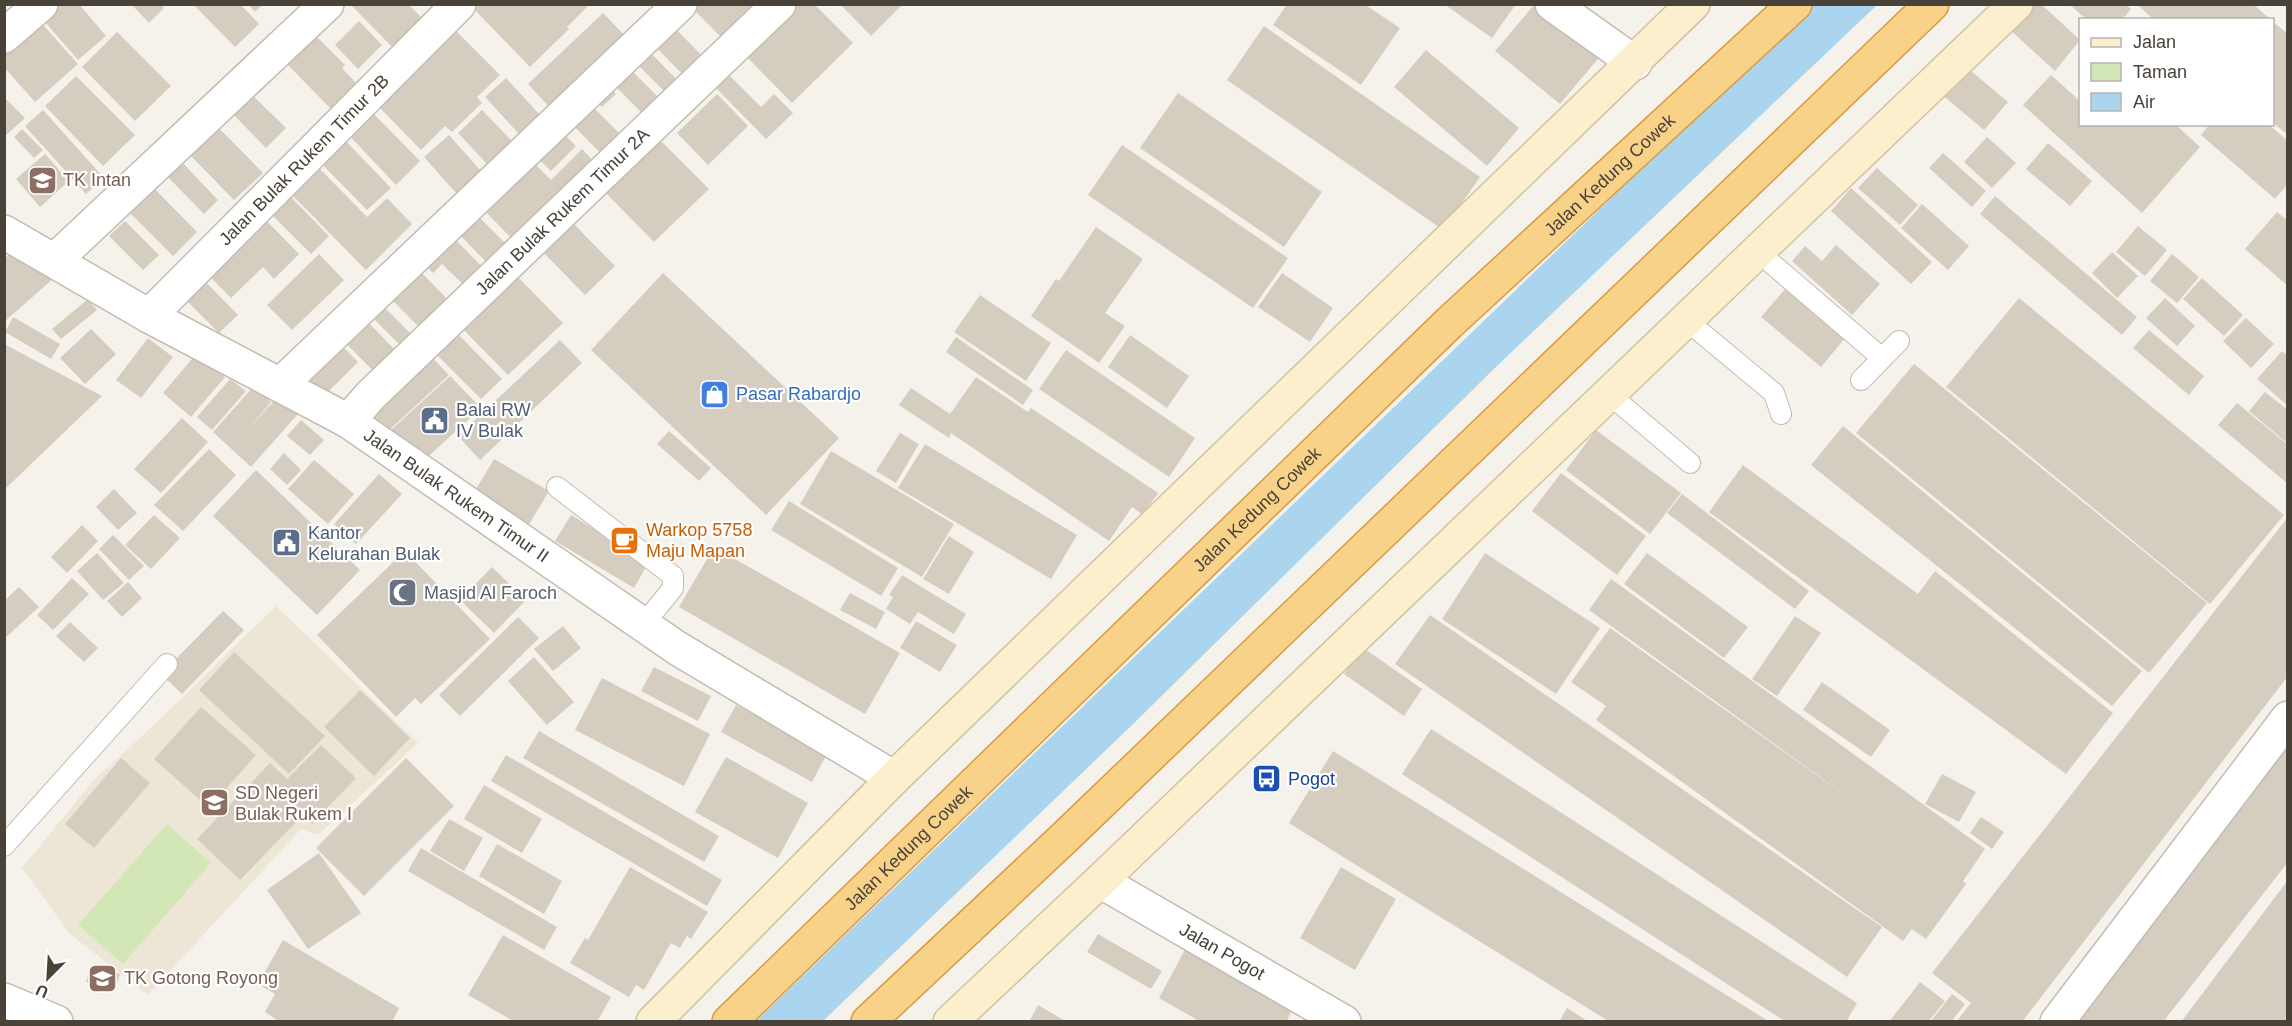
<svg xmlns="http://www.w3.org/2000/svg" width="2292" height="1026" font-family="Helvetica,sans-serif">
<rect width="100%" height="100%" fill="#f5f2eb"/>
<path fill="#ede6d6" d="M276,606L418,743L318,835L301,829L148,995L70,934L22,868L93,781L156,723Z"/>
<path fill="#d3e7b6" d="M167,824L211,863L123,964L78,925Z"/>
<path fill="#abd5ee" d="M1812,5H1877L1499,364L1129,728L823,1021L755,1022Z"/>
<path fill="#d6cdc1" d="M49,4H79L106,36L78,60L38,14Z
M131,4H161L164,8L149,23Z
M193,4H240L259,24L235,47Z
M248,4H263L255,12Z
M350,4H408L425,21L395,50Z
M475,4H590L567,27L569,29L530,67L472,7Z
M694,4H758L726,42L691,7Z
M786,4H814L853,43L792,103L740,50Z
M840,4H903L871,36Z
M1287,4H1364L1400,28L1361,85L1273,25Z
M1444,4H1516L1492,38Z
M1535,4H1542L1602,54L1560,104L1495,51Z
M2028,4H2041L2080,40L2055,71L2007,27Z
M2069,4H2125L2131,9L2122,20H2087Z
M2137,4H2253L2271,20H2154Z
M603,13L629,40L553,111L528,84Z
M38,19L78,64L35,102L4,67V49Z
M359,21L382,45L358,69L335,45Z
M2272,21L2288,34V135L2272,122Z
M670,23L709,63L690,82L651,42Z
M1264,26L1480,177L1443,230L1227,80Z
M456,31L500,75L477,97L482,103L452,132L445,126L421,150L378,106Z
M117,32L171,86L135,121L82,67Z
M316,36L345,65L342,68L357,84L331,109L287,64Z
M645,47L686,89L673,100L633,60Z
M1426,50L1519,128L1487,166L1394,87Z
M625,64L666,105L650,121L609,80Z
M1964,65L2008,102L1984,130L1940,93Z
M728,74L761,107L774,94L793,113L766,139L715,87Z
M2051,75L2080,101V124H2175L2200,147L2142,213L2023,105Z
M76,76L135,135L103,166L45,106Z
M506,78L540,115L519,134L485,97Z
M604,81L616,94L602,107L590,95Z
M247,90L286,128L266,148L228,109Z
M1178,93L1322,192L1284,247L1140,148Z
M717,94L748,126L708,165L677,133Z
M4,97L25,118L4,137Z
M584,98L628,142L608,161L565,117Z
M367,107L420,161L396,185L344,130Z
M43,110L104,178L86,194L25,126Z
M482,110L513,142L488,165L458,133Z
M212,121L263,173L234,200L184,149Z
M2210,124H2268L2288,141V184L2275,199L2201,135Z
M555,125L576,146L551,171L530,150Z
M22,129L43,150L34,158L14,137Z
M338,133L391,188L367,210L314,156Z
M449,135L482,172L457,194L424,157Z
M1987,137L2016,163L1992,188L1964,162Z
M658,138L709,189L654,242L604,191Z
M2048,143L2092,181L2070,206L2026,169Z
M1122,145L1288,258L1253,308L1088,195Z
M582,149L602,170L522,249L475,201L527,156L551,180Z
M1943,153L1986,191L1972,207L1929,168Z
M45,154L69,181L40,207L16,179Z
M177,157L218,200L204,214L162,171Z
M318,167L367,217L387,198L412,224L366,270L291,194Z
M1877,168L1918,205L1900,225L1858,188Z
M147,181L197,232L173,256L122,205Z
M1851,188L1932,262L1911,284L1831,211Z
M286,192L329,236L311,254L267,210Z
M1995,196L2137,317L2122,335L1980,214Z
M1922,204L1969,246L1948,270L1901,228Z
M470,208L514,252L495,271L451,226Z
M2277,212L2288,221V286L2245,249Z
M261,215L299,254L274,279L263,267L231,298L204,271Z
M566,216L615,266L585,295L536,245Z
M125,221L159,255L143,270L109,236Z
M2138,226L2167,250L2145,276L2116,252Z
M1096,227L1143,259L1105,313L1125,326L1099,363L1031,316L1056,279L1059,281Z
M447,231L491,276L473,294L442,264L433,273L418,258Z
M1836,245L1880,284L1852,315L1792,261L1805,246L1822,261Z
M16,249L54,278L4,322V259Z
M2112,252L2138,276L2117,298L2092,273Z
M319,254L344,280L292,330L267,305Z
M2172,254L2199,277L2177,303L2150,281Z
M416,267L457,309L429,337L387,295Z
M196,272L238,315L219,333L177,291Z
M513,272L563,323L508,375L459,325Z
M663,273L839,438L766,515L591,350Z
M1282,273L1333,308L1310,342L1258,307Z
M2202,278L2243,315L2224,336L2183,299Z
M1786,288L1846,337L1821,367L1761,317Z
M980,295L1051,343L1026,381L954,332Z
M2019,298L2284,515L2210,604L1946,387Z
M2165,298L2195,326L2177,346L2146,318Z
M88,299L97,310L61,339L52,329Z
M380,303L415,338L404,349L369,314Z
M359,313L401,356L379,377L338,335Z
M13,317L60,344L51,359L5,332Z
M2246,318L2274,344L2251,368L2223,341Z
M449,325L502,379L481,399L428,346Z
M91,329L116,354L85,384L60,358Z
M2149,330L2204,376L2189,395L2133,348Z
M1130,335L1189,376L1167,408L1108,367Z
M956,337L1033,390L1023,405L946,352Z
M148,338L173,357L141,398L116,380Z
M335,339L358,362L322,398L299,374Z
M560,340L582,363L480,460L458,436Z
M4,344L102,396L4,490Z
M1066,350L1195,438L1169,477L1039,389Z
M426,351L449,375L384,435L362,411Z
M2282,351L2288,356V406L2257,379Z
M197,353L225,377L191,417L163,393Z
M1914,364L2207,603L2149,673L1856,433Z
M450,376L481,408L420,464L390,431Z
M976,377L1028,412L1031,408L1158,493L1143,515L1132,507L1109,541L951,433L949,438L899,405L911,388L950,414Z
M230,379L246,391L212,430L197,417Z
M253,387L271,402L246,432L278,396L298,414L251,467L213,432Z
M2265,392L2288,410V444L2249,411Z
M2237,403L2288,445V484L2218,425Z
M182,418L208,442L161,493L134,469Z
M301,420L324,440L310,455L287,436Z
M1843,426L2142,671L2112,706L1811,465Z
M1596,430L1681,493L1650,534L1566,470Z
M669,431L711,468L699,481L657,444Z
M900,433L919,444L896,483L876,471Z
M925,444L1077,535L1051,579L898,488Z
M209,449L236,475L183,531L154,505Z
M831,451L954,524L922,577L800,504Z
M284,453L301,470L287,485L270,469Z
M494,459L549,491L528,526L473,494Z
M314,460L354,494L328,524L288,489Z
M1743,465L1918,594L1935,571L2113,713L2066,774L1709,512Z
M256,470L360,570L317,615L213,516Z
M1561,473L1646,536L1617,575L1532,511Z
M379,474L402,494L356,544L334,524Z
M114,489L137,513L118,530L96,507Z
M1682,494L1809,591L1795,609L1667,513Z
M789,501L898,568L881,596L771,530Z
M154,515L180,538L151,569L125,545Z
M571,515L649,562L634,588L555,541Z
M2288,517V676L2022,1022H1956L1971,1003L1932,973Z
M82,525L98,541L67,573L51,557Z
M113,535L144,566L129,580L99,549Z
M949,536L974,552L949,594L923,579Z
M714,547L900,653L865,714L679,607Z
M405,551L490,639L421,704L415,698L396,717L317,635Z
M97,553L124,583L103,600L77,571Z
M1485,553L1600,628L1556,694L1442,619Z
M1647,553L1748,627L1724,658L1624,584Z
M492,567L526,600L494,633L460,600Z
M902,575L966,614L954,634L918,612L910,624L886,609L893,597L889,595Z
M72,578L89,594L53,630L37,615Z
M1611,579L1985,849L1963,881L1966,884L1926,939L1912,929L1903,941L1596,720L1606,706L1571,682L1610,628L1863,808L1589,610Z
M128,582L142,598L122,617L107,601Z
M19,587L39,607L4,639V601Z
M850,593L885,612L876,629L840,610Z
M223,611L244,630L182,694L161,674Z
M1430,615L1882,927L1847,977L1395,664Z
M1795,616L1821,633L1777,696L1752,679Z
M518,617L539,638L460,716L439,695Z
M916,621L957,645L940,672L900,648Z
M70,622L98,648L84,662L56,636Z
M563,626L581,648L553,671L534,649Z
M1362,647L1422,689L1404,716L1344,674Z
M234,652L325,736L289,774L199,690Z
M534,657L574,702L547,725L508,681Z
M654,667L711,696L698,721L641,691Z
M602,678L710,734L684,786L575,730Z
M1822,682L1890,730L1871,757L1803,710Z
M360,690L410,738L374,776L324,727Z
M736,705L827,754L812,782L721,732Z
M201,707L256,755L209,808L154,759Z
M2288,728V862L2163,1022H2069Z
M1431,729L1857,1003L1846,1022H1786L1402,774Z
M539,731L719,836L704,862L523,758Z
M321,745L356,778L312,824L303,815L240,880L197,839L270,763L287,779Z
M1333,751L1393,788L1770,1022H1610L1348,860L1289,823Z
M506,755L722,880L707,906L491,781Z
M726,757L808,803L778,858L695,812Z
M121,758L150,783L94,848L65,824Z
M406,758L454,806L364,896L316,848Z
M1942,774L1976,792L1959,822L1925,804Z
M484,785L542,819L522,853L464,819Z
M1981,817L2004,832L1992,849L1970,833Z
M449,819L483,838L464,871L430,851Z
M497,844L562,881L544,914L479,876Z
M421,848L557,927L544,950L408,871Z
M319,853L361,913L308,949L267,890Z
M630,867L708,912L691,939L687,936L680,948L671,943L644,990L636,985L629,997L570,963L585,938L588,940Z
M1341,867L1396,899L1355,970L1300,938Z
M2288,880V1022H2181Z
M1098,934L1162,971L1151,989L1087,952Z
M503,935L611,997L597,1022H515L468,995Z
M283,940L399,1008L392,1022H280L265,1012L275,994L258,984Z
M1188,944L1296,1003L1286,1022H1201L1159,998Z
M91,966L120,974L115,990L86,982Z
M1920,982L1945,1001L1928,1022H1889Z
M1952,994L1965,1004L1951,1022H1930Z
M1038,1005L1067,1022H1029Z
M1567,1008L1589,1022H1559Z"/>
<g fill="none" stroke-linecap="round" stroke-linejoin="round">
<defs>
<path id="service" d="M1757,251L1882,358
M1686,320L1774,393L1781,414
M1861,380L1899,341
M1609,394L1690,463
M557,487L673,576V588L643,625
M4,846L167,664"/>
<g id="minor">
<path d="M1552,4L1635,63"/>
<path d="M4,36L41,4"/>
<path id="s1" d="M4,232L149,316L348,421L677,648L894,778"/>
<path d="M55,260L327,4"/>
<path id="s2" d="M149,316L459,4"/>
<path d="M280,385L680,4"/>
<path id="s3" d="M348,421L371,395L779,4"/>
<path d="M4,1000L56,1022"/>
<path d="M2057,1022L2288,718"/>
</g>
<g id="tertiary">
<path id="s4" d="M1100,881L1344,1022"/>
</g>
<path id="secondary" d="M653,1022L894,778L1693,4
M950,1022L1100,881L2016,4"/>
<g id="trunk">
<path id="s5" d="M729,1022L1449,323L1795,4"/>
<path d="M868,1022L1062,840L1932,4"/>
</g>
</defs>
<use href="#service" stroke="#c3bcb1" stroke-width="22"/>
<use href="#minor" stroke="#c3bcb1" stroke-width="36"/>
<use href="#tertiary" stroke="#c3bcb1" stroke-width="36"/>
<use href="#secondary" stroke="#d2c29d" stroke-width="36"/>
<use href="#trunk" stroke="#d89b43" stroke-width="36"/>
<use href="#service" stroke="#fff" stroke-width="20"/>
<use href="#minor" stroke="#fff" stroke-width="33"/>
<use href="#tertiary" stroke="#fff" stroke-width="33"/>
<use href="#secondary" stroke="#fcefce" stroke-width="33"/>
<use href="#trunk" stroke="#f9d28a" stroke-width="33"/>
</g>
<defs>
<symbol id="school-square" viewBox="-11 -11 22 22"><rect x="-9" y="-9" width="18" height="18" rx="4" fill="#8d6e63" stroke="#fff"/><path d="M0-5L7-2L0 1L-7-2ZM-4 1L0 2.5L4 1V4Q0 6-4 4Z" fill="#fff"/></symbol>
<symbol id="shop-square" viewBox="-11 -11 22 22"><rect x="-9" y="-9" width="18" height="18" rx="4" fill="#3f7fe0" stroke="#fff"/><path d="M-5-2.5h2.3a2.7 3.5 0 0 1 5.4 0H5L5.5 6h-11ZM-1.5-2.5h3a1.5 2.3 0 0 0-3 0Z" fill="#fff"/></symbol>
<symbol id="civic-square" viewBox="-11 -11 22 22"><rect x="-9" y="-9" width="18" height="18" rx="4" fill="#5c6f8a" stroke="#fff"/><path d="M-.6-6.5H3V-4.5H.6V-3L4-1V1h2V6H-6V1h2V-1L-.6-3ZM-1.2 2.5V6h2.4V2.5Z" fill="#fff"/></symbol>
<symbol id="cafe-square" viewBox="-11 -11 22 22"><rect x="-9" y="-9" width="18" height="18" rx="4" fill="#e8710a" stroke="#fff"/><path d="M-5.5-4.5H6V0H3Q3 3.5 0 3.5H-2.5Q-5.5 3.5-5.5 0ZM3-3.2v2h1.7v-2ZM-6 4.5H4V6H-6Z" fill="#fff"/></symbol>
<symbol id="mosque-square" viewBox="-11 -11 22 22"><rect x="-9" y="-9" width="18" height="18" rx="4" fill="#6b7280" stroke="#fff"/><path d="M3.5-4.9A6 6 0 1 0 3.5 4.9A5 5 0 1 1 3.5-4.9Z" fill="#fff"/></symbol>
<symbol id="bus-square" viewBox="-11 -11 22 22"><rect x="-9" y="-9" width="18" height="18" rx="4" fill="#1a4fb4" stroke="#fff"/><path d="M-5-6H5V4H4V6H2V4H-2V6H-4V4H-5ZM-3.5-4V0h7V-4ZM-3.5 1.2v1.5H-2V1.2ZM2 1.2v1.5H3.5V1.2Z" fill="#fff"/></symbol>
</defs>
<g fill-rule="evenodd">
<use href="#school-square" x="26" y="164" width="33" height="33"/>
<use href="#shop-square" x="698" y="378" width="33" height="33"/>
<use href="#civic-square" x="418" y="404" width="33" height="33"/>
<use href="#cafe-square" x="608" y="524" width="33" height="33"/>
<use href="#civic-square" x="270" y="526" width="33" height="33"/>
<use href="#mosque-square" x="386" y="576" width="33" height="33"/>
<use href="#bus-square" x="1250" y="762" width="33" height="33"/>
<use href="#school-square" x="198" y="786" width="33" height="33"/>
<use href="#school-square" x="86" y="962" width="33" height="33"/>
</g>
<g text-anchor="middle" stroke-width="4.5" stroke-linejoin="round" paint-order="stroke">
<g font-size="18" fill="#494239" stroke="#fff">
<text dy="6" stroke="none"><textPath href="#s2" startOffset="220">Jalan Bulak Rukem Timur 2B</textPath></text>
<text dy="6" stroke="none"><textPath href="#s5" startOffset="1222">Jalan Kedung Cowek</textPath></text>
<text dy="6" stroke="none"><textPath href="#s3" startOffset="300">Jalan Bulak Rukem Timur 2A</textPath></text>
<text dy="6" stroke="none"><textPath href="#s1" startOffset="524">Jalan Bulak Rukem Timur II</textPath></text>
<text dy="6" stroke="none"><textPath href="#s5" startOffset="736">Jalan Kedung Cowek</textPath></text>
<text dy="6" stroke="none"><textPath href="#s5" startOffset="250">Jalan Kedung Cowek</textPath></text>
<text dy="6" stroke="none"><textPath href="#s4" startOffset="141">Jalan Pogot</textPath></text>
</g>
<g font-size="18" fill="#785e54" stroke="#fff" text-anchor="start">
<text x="63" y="186">TK Intan</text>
<text x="235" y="799">SD Negeri<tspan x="235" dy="21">Bulak Rukem I</tspan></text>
<text x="124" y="984">TK Gotong Royong</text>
</g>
<g font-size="18" fill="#366cbe" stroke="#fff" text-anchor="start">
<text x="736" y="400">Pasar Rabardjo</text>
</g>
<g font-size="18" fill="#4e5e75" stroke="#fff" text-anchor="start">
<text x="456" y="416">Balai RW<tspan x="456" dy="21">IV Bulak</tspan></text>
<text x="308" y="539">Kantor<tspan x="308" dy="21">Kelurahan Bulak</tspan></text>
</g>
<g font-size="18" fill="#c56008" stroke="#fff" text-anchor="start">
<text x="646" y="536">Warkop 5758<tspan x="646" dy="21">Maju Mapan</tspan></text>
</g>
<g font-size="18" fill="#5b616d" stroke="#fff" text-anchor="start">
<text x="424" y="599">Masjid Al Faroch</text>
</g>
<g font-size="18" fill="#164399" stroke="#fff" text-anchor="start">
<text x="1288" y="785">Pogot</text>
</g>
</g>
<rect width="2292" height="1026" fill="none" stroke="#494239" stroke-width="12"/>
<rect x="2079" y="18" width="195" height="108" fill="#ffffff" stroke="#b6b3b0" stroke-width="1.5"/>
<rect x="2091" y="38" width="30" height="9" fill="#fcefce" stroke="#b6b3b0" stroke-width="1.5"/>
<text x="2133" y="48" font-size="18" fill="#494239">Jalan</text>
<rect x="2091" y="63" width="30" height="18" fill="#d3e7b6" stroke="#b6b3b0" stroke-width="1.5"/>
<text x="2133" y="78" font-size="18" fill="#494239">Taman</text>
<rect x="2091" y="93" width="30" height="18" fill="#abd5ee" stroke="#b6b3b0" stroke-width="1.5"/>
<text x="2133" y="108" font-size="18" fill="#494239">Air</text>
<g transform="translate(48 978) rotate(204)" stroke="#ffffff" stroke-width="4.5" paint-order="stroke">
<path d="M0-4.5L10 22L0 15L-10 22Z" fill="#494239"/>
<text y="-9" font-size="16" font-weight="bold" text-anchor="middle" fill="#494239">U</text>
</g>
</svg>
